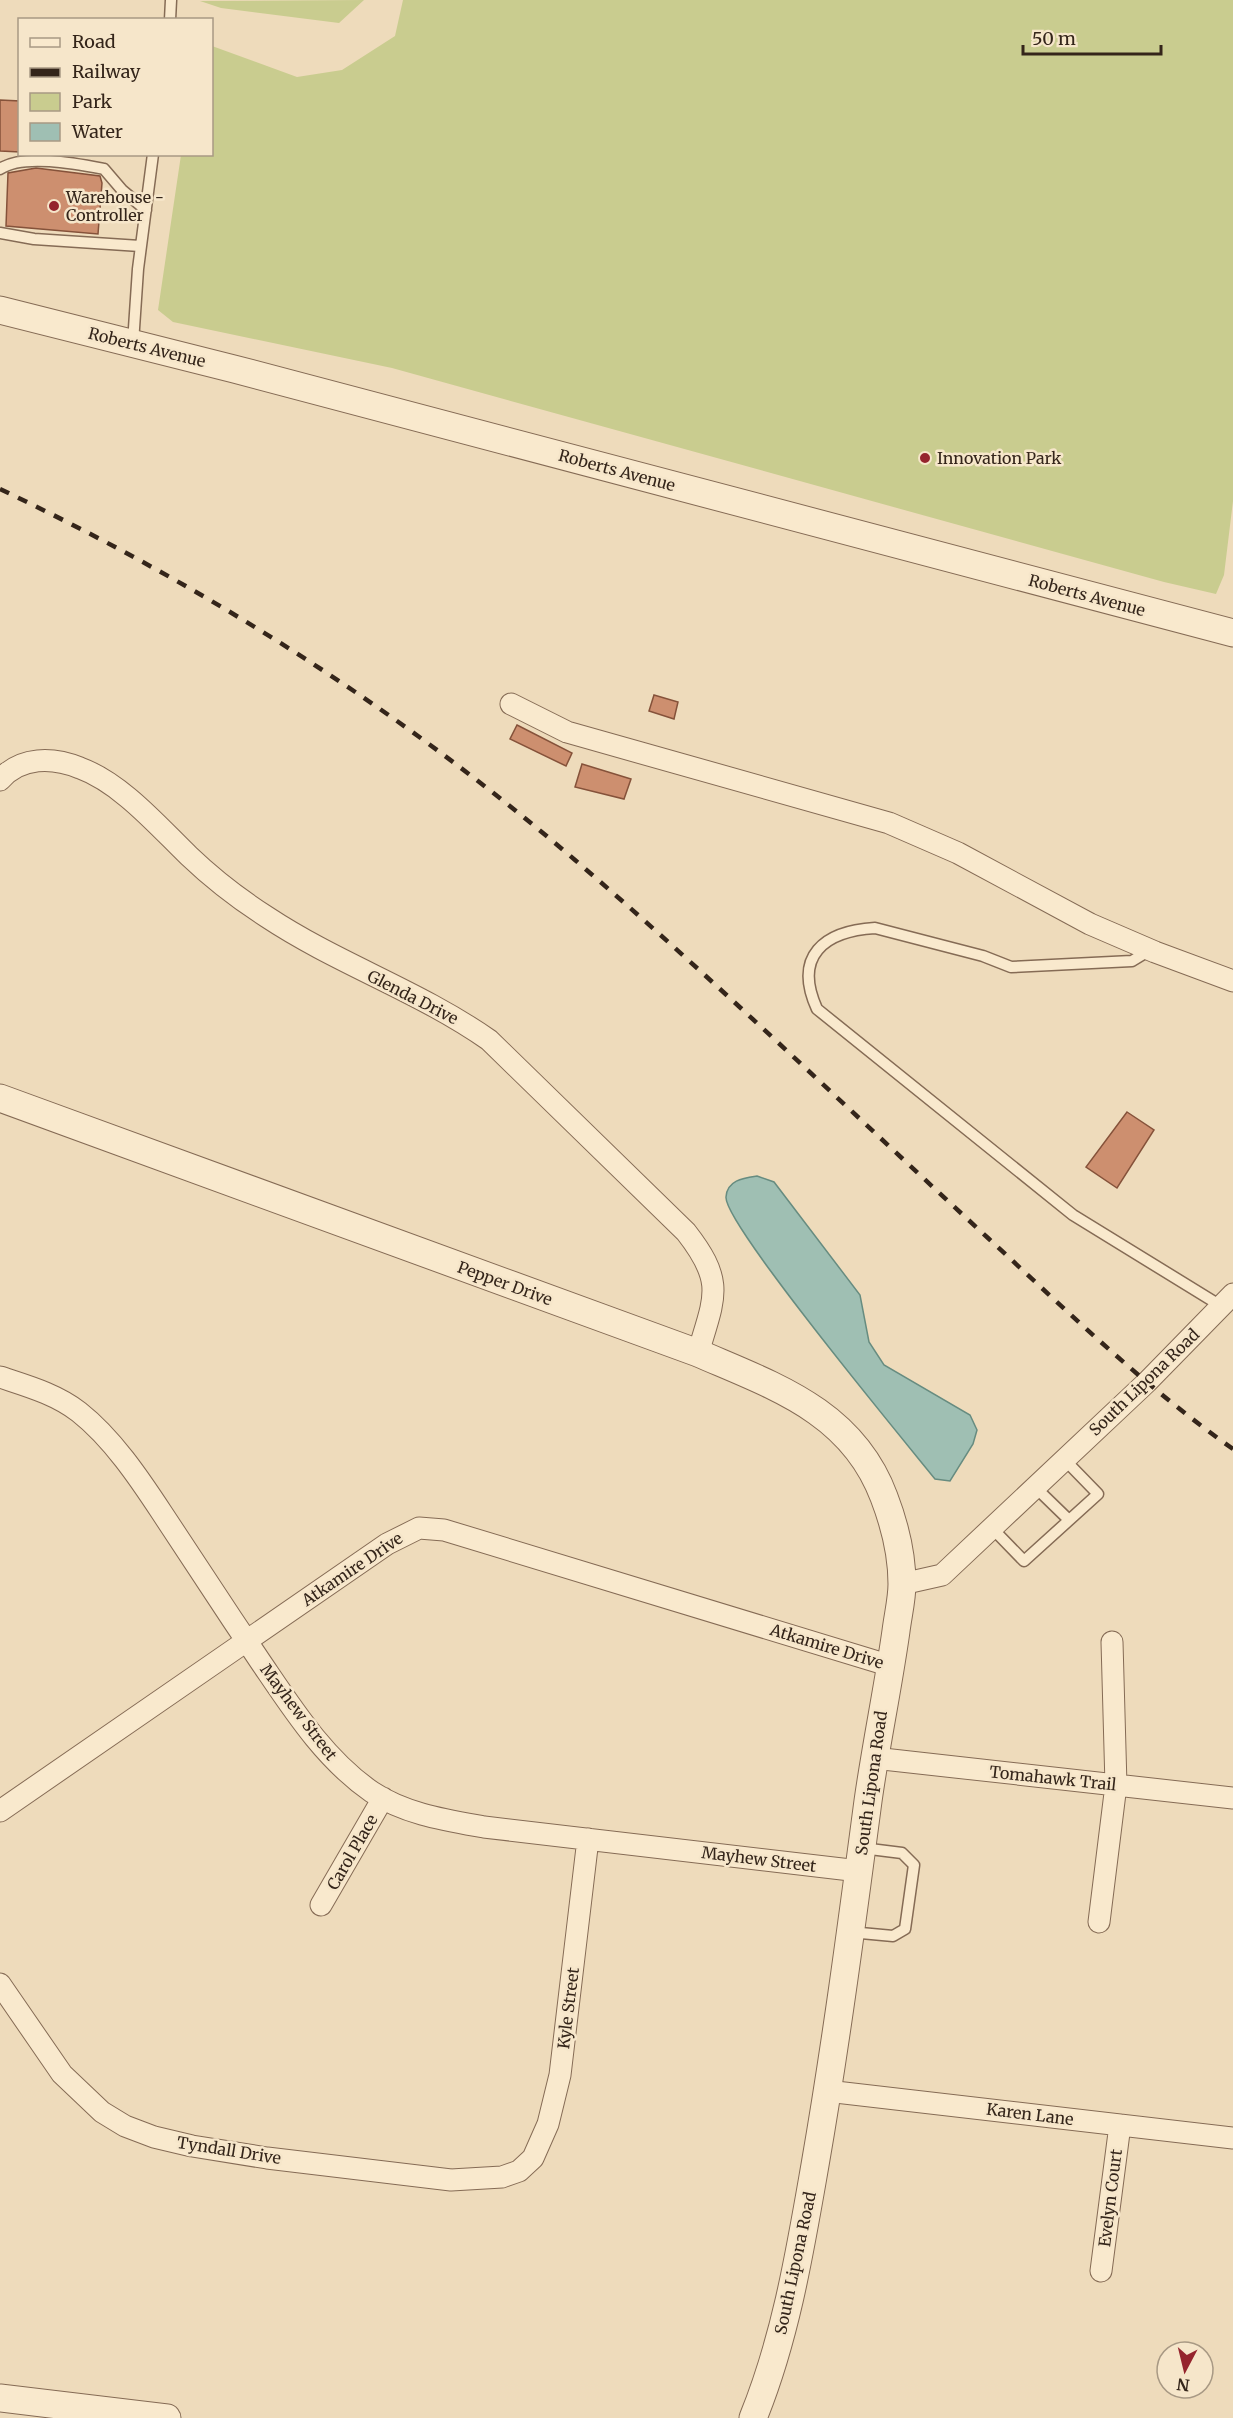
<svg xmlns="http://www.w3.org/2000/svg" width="1233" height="2418" font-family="Merriweather,serif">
<rect width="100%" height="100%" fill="#eedbbb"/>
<path fill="#c9cc8f" d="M364,0L339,23L221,8L200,1Z
M403,0H1233V501L1224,575L1216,594L1164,582L392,368L173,322L158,310L181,155L212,154V46L297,77L342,70L395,36Z"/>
<path fill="#9fbfb3" stroke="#678c80" stroke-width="1.5" d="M757,1176L774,1182L860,1295L869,1342L884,1365L970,1415L977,1430L973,1444L950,1481L935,1479C906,1443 724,1224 726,1197C727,1180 744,1178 757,1176Z"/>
<path fill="#cd8f6f" stroke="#85523a" stroke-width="1.5" d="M0,100L20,101V152L0,151Z
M36,168L100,176L102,183L98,234L6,226L8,173Z
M654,695L678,702L674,719L649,711Z
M517,725L572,753L566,766L510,739Z
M582,764L631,779L624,799L575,787Z
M1127,1112L1154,1130L1117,1188L1086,1167Z"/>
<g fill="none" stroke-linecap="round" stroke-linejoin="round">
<defs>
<path id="service" d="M170,20L171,0
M0,169C23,153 78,164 104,169L122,190L146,210
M0,233L34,239L140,246
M133,343L138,269L153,154
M1150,950L1132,961L1011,967L983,956L875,928C824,931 793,956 817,1009L1073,1215L1221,1306
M1034,1486L1069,1520
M991,1527L1024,1561L1098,1494L1064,1459
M850,1932L893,1936L905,1929L914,1865L902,1853L862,1848"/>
<path id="minor" d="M511,704L567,732L889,823L958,853L1090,924L1155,952L1233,981
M0,780C21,756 53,757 80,768C121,783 158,826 189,856C213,879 239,899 267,917C338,964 419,991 489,1040L686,1232C725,1282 715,1296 698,1353
M0,1377C27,1386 56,1394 79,1412C112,1438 139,1478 162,1513C195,1563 227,1612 260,1661C292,1708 324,1759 372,1792C405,1814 445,1820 484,1827L859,1871
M902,1584L942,1575L1147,1382L1233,1294
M874,1758L1233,1798
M0,1811L387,1544L419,1528L444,1530L891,1666
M321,1905L383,1798
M1099,1922L1116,1785L1112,1642
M0,1984L62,2074L102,2112L125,2126L154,2137L192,2146L267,2158L451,2180L502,2177L519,2171L533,2158L548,2124L560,2075L588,1839
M827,2091L1233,2138
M1101,2271L1120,2125"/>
<path id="tertiary" d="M0,310L234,369L1233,633
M0,1098L698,1353C774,1386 852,1411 884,1497C894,1523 902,1555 902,1584C902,1599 898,1615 896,1631C888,1688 876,1744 868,1801C852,1922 836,2044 815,2165C800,2251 786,2337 753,2418
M0,2398L167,2418"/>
</defs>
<use href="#service" stroke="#856b55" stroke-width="13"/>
<use href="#minor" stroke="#856b55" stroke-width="23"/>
<use href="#tertiary" stroke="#856b55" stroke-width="29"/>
<use href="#service" stroke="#f9e9cd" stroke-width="10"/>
<use href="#minor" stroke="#f9e9cd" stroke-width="21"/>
<use href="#tertiary" stroke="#f9e9cd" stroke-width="27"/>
<path stroke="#34251a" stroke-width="4.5" stroke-dasharray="10 10" stroke-linecap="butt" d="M0,489C208,588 400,710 575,860C716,981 851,1112 988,1238C1067,1311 1145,1387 1233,1449"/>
</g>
<g fill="#95242d" stroke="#f6e6ca" stroke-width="2">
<circle cx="54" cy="206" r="6"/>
<circle cx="925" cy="458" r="6"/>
</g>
<g text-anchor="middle" stroke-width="5" stroke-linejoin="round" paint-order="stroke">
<g font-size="16" fill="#34251a" stroke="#f6e6ca" text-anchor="start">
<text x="66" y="203">Warehouse -<tspan x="66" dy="18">Controller</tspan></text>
<text x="937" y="464">Innovation Park</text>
</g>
<g font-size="16" fill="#34251a" stroke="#f6e6ca">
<text transform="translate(147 347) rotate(14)" y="6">Roberts Avenue</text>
<text transform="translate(617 470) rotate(15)" y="6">Roberts Avenue</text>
<text transform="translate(1087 595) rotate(15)" y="6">Roberts Avenue</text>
<text transform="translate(413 997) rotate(27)" y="6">Glenda Drive</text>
<text transform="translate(505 1283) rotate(20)" y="6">Pepper Drive</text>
<text transform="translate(1144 1382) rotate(-44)" y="6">South Lipona Road</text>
<text transform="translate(352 1569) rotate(-34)" y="6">Atkamire Drive</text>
<text transform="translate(827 1646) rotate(17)" y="6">Atkamire Drive</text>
<text transform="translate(299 1712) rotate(53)" y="6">Mayhew Street</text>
<text transform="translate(1053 1778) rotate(6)" y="6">Tomahawk Trail</text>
<text transform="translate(871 1783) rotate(-82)" y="6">South Lipona Road</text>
<text transform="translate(352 1852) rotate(-60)" y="6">Carol Place</text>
<text transform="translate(759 1859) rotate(7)" y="6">Mayhew Street</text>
<text transform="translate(568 2008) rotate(-83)" y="6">Kyle Street</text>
<text transform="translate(1030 2114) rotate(7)" y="6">Karen Lane</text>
<text transform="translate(229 2150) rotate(9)" y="6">Tyndall Drive</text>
<text transform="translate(1110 2198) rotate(-83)" y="6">Evelyn Court</text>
<text transform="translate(795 2263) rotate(-78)" y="6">South Lipona Road</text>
</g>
</g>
<rect x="18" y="18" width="195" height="138" fill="#f6e6ca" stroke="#a89984" stroke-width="1.5"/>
<rect x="30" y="38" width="30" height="9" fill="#f9e9cd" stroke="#a89984" stroke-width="1.5"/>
<text x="72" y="48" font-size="18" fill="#34251a">Road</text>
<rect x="30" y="68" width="30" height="9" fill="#34251a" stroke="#a89984" stroke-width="1.5"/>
<text x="72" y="78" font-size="18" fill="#34251a">Railway</text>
<rect x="30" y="93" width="30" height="18" fill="#c9cc8f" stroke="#a89984" stroke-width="1.5"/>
<text x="72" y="108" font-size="18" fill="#34251a">Park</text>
<rect x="30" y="123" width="30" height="18" fill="#9fbfb3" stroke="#a89984" stroke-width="1.5"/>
<text x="72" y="138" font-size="18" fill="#34251a">Water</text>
<g transform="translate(1185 2370) rotate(187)"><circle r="28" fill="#f6e6ca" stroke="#a89984" stroke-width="1.5"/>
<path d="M0-4.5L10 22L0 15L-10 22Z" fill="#95242d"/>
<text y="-9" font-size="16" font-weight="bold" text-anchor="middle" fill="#34251a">N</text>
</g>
<path d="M1023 45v9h138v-9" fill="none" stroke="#34251a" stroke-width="3"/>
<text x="1032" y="45" font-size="18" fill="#34251a" stroke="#f6e6ca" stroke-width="4.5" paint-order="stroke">50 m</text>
</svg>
